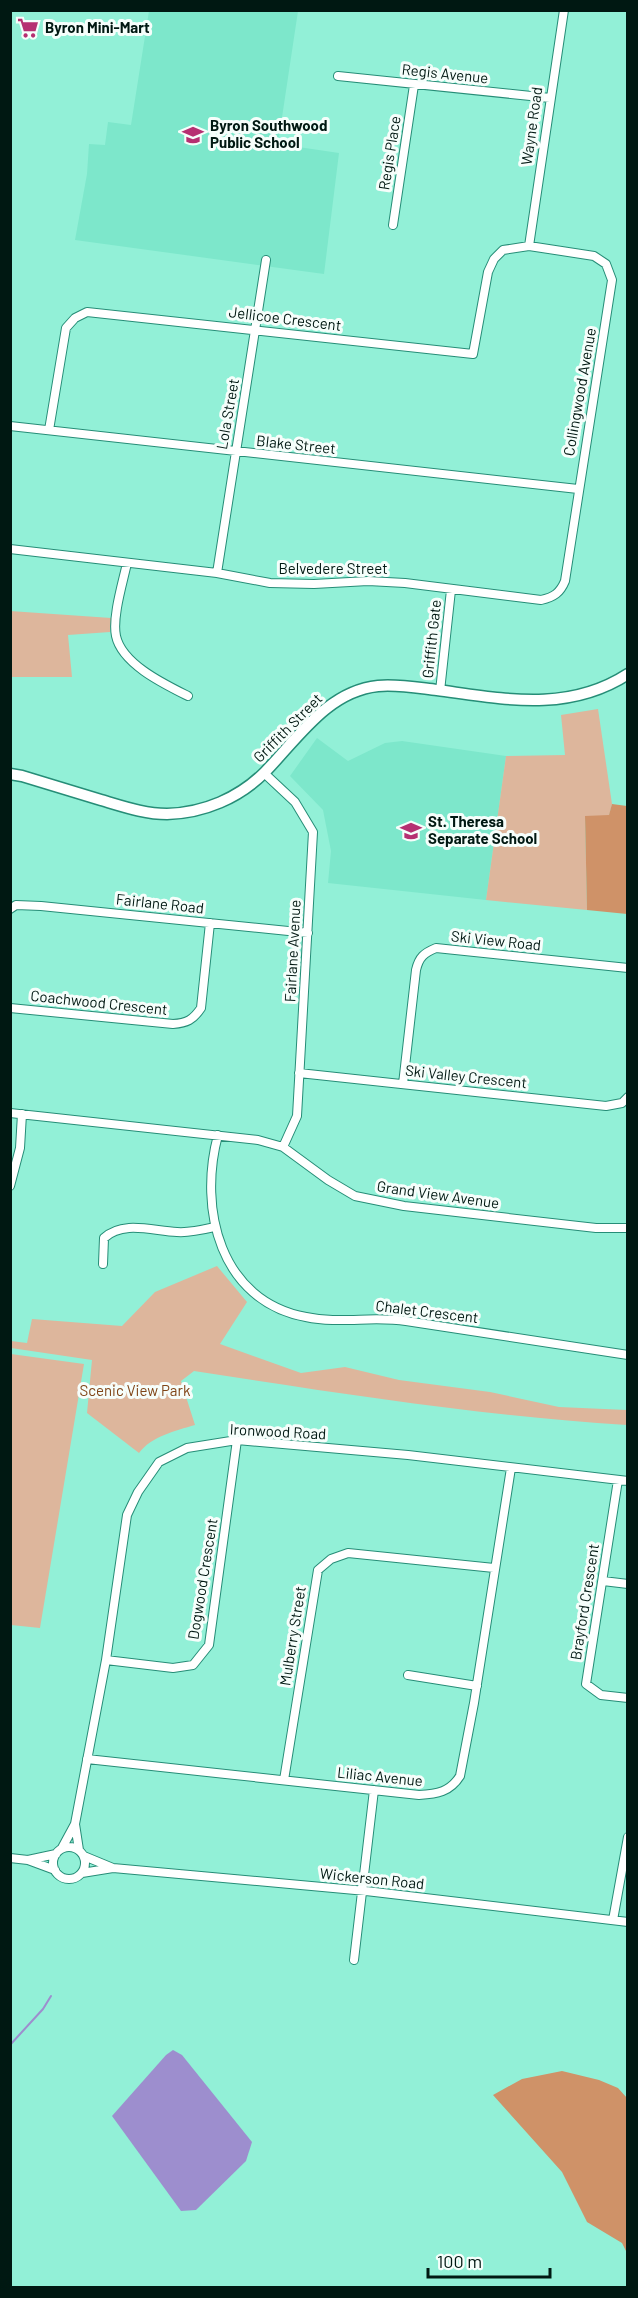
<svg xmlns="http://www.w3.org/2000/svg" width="638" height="2298" font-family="Barlow,sans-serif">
<rect width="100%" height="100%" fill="#92f0d7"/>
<path fill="#7de7cb" d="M149,11H298L278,144L339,153L324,274L75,240L87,174L89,144L105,145L108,122L131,125Z
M317,738L348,761L385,743L402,741L506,756L486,900L328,883L331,851L323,810L290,776Z"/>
<path fill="#ddb69c" d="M10,611L111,618L110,632L68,635L72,677H11Z
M598,709L612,804L609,816H585L587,910L486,900L506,756L565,755L561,715Z
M217,1266L247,1302L220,1344L301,1373L345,1367L399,1380L490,1392L559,1407L627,1410V1425C482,1416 338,1393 194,1371L181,1381L195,1425C175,1431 152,1436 139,1453L87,1413L92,1360L11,1348V1341L27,1343L32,1319L122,1326L155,1292Z
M11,1354L84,1364L40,1628L11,1625Z"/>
<path fill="#cf9268" d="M612,804L627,806V914L587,910L585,816L609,815Z
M562,2071L599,2080L618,2088L627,2098V2253L622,2243L587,2222L562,2172L493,2095L522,2079Z"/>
<path fill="#9d8ece" d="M173,2050L182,2055L252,2142L246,2161L196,2210L181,2211L112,2116L166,2055Z"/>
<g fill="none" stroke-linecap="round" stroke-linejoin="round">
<path stroke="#9d8ece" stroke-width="2" d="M10,2045L43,2009L51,1996"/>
<defs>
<path id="minor" d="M338,76L550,98
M393,225L414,85
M529,246L564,10
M10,426L578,489
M10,549L217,573L270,583L314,584L368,581L405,583L541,600C554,597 560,593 565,581L612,280L606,264L594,256L529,246L503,250L494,259L488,272L473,354L87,312L75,318L66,328L49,430
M127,563C123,582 112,617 116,636C122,664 164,684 188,696
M217,573L266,260
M440,691L451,590
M264,773L295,802L313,832L297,1116L283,1147
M10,909L16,905L41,906L308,933
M10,1008L173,1024C187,1023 193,1020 201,1008L210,923
M299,1073L606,1106L622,1103L628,1097
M403,1084L416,970C419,957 424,953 436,948L628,968
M10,1113L258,1140L283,1147L328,1180L355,1196L404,1206L596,1228H628
M218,1135C198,1209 220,1301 306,1317C339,1324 373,1316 406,1321C480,1333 554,1344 628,1355
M10,1186L20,1148L22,1114
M103,1264L104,1238C123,1220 153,1231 177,1232C190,1233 202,1230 215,1227
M618,1480L586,1684L601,1695L628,1698
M603,1581L628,1584
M106,1660L173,1668L193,1665L209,1645L237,1440
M408,1675L477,1686
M87,1759L419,1795C437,1794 450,1792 460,1776L474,1703L511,1468
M284,1780L318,1570L331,1559L348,1553L494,1568
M75,1824L79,1850
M53 1863a16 16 0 1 1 32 0a16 16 0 1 1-32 0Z
M62,1848L75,1824L106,1660L127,1515L138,1492L159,1462L187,1448L237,1440L408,1455L628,1481
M84,1856L113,1868
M10,1858L28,1860L55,1870
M28,1860L56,1854
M82,1873L113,1868L366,1891L628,1922
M613,1920L628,1837
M354,1960L374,1790"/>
<path id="tertiary" d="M10,774L22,776C48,784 74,792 101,800C122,806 144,814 167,814C204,813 239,798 265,772C298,738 328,691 378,686C397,684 419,688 437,690C504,699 568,713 628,674"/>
</defs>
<use href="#minor" stroke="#268d77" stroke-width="10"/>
<use href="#tertiary" stroke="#268d77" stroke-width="13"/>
<use href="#minor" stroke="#fff" stroke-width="8"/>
<use href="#tertiary" stroke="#fff" stroke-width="10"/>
</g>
<defs>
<symbol id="supermarket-bare" viewBox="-9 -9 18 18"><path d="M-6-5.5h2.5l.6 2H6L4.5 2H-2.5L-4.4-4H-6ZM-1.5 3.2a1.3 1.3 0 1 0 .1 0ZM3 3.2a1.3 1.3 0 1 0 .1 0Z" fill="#b63072" stroke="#f6fefb" stroke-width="2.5" paint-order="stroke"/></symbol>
<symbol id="school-bare" viewBox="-9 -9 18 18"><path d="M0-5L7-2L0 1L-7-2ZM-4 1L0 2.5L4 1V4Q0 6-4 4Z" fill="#b63072" stroke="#f6fefb" stroke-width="2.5" paint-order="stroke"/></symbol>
</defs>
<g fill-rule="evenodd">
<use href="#supermarket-bare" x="13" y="13" width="30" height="30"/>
<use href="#school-bare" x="178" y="120" width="30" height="30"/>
<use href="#school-bare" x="396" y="816" width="30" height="30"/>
</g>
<g text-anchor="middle" stroke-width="6" stroke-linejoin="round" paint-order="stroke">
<g font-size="15" font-weight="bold" fill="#001812" stroke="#f6fefb" text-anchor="start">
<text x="45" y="33">Byron Mini-Mart</text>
<text x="210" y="131">Byron Southwood<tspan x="210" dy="17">Public School</tspan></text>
<text x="428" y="827">St. Theresa<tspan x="428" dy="17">Separate School</tspan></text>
</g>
<g font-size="15" fill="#001812" stroke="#f6fefb">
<text transform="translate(445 74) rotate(6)" y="5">Regis Avenue</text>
<text transform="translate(532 126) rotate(-82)" y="5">Wayne Road</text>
<text transform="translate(390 153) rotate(-81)" y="5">Regis Place</text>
<text transform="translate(285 319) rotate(7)" y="5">Jellicoe Crescent</text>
<text transform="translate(580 392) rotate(-80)" y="5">Collingwood Avenue</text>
<text transform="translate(228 414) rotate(-80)" y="5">Lola Street</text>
<text transform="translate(296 445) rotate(6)" y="5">Blake Street</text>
<text x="333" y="574">Belvedere Street</text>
<text transform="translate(432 639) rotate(-84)" y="5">Griffith Gate</text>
<text transform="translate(288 728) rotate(-45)" y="5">Griffith Street</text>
<text transform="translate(160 904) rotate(6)" y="5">Fairlane Road</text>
<text transform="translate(496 941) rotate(6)" y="5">Ski View Road</text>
<text transform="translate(293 951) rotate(-87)" y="5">Fairlane Avenue</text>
<text transform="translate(99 1003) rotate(6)" y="5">Coachwood Crescent</text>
<text transform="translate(466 1077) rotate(6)" y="5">Ski Valley Crescent</text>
<text transform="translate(438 1195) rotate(8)" y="5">Grand View Avenue</text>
<text transform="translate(427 1312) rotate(7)" y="5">Chalet Crescent</text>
<text transform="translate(278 1432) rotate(3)" y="5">Ironwood Road</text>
<text transform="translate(203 1579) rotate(-81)" y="5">Dogwood Crescent</text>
<text transform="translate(585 1602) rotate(-81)" y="5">Brayford Crescent</text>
<text transform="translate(293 1636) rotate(-81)" y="5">Mulberry Street</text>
<text transform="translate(380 1777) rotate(6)" y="5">Liliac Avenue</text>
<text transform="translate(372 1879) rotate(6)" y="5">Wickerson Road</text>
</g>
<g font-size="15" fill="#804517" stroke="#f6fefb">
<text x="135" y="1396">Scenic View Park</text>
</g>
</g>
<rect width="638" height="2298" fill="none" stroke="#001812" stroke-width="24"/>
<path d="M428 2268v9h122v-9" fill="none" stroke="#001812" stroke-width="3"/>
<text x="437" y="2268" font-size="18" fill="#001812" stroke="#f6fefb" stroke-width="4.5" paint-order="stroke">100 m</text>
</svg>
